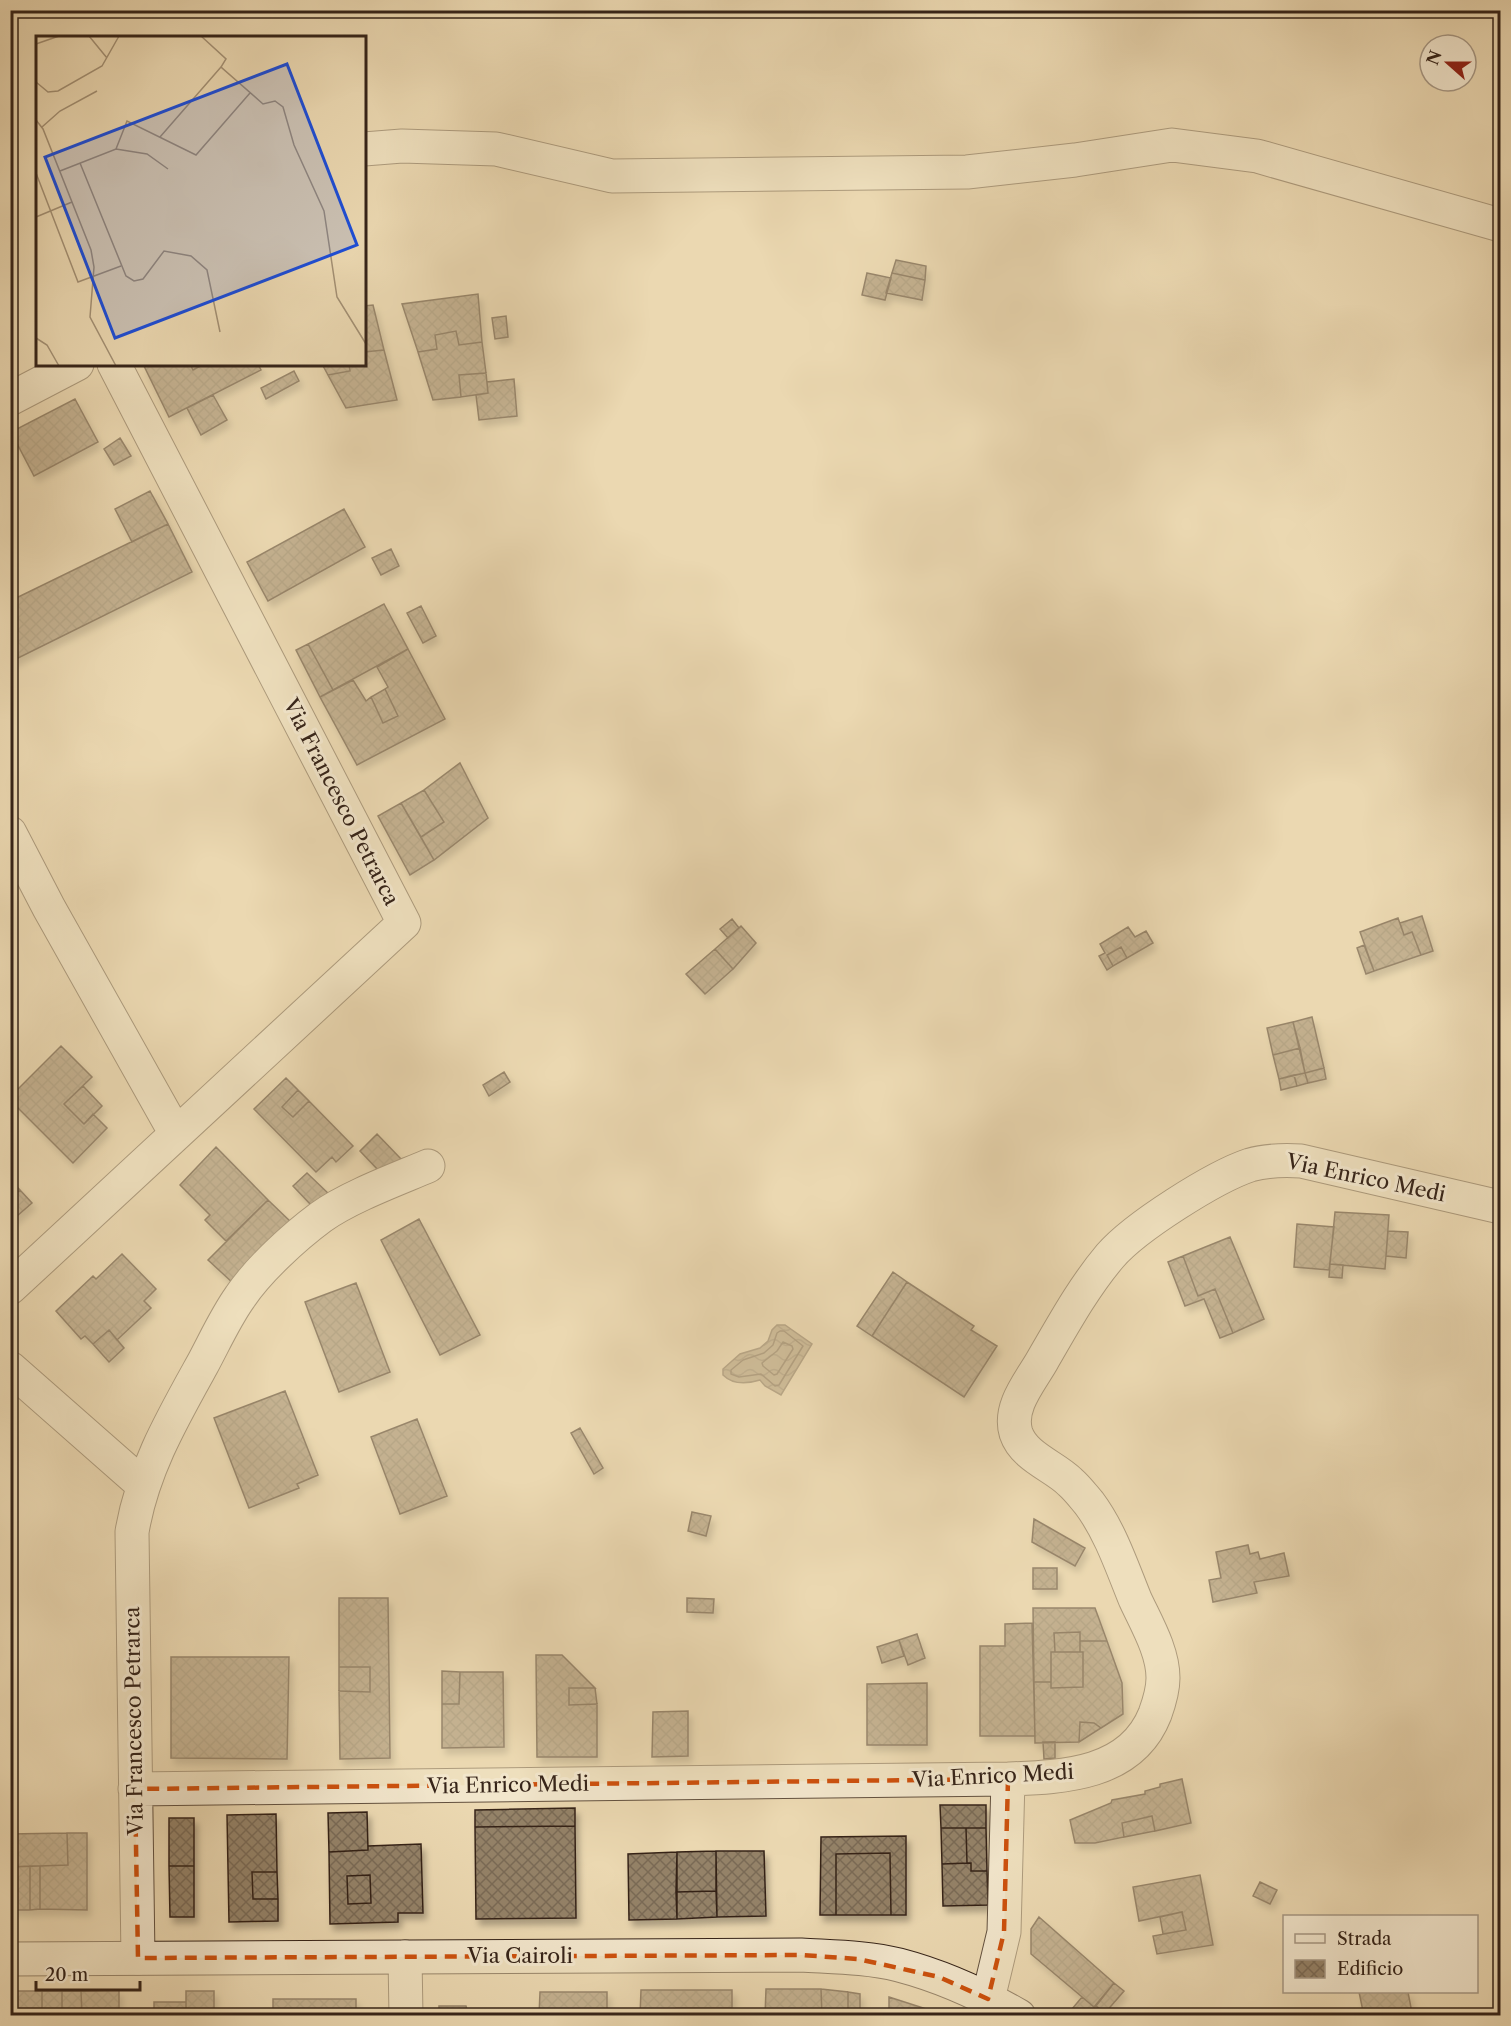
<svg xmlns="http://www.w3.org/2000/svg" width="1511" height="2026" font-family="'Libre Caslon Text',serif">
<defs>
<pattern id="water-waves" width="16" height="10" patternUnits="userSpaceOnUse" patternTransform="scale(1.5)"><rect width="16" height="10" fill="#ad9b7d"/><path d="M0 5q4-4 8 0t8 0" fill="none" stroke="#8e7e66"/></pattern>
<pattern id="building-cross-hatch" width="8" height="8" patternUnits="userSpaceOnUse" patternTransform="scale(1.5)"><rect width="8" height="8" fill="#948268"/><path d="M0 0l8 8M0 8l8-8" fill="none" stroke="#7a6a55"/></pattern>
<filter id="shadow"><feDropShadow dx="3.5" dy="6" stdDeviation="3" flood-color="#0004"/></filter>
</defs>
<rect width="100%" height="100%" fill="#ebd8b1"/>
<filter id="stains"><feTurbulence type="fractalNoise" baseFrequency=".00333" numOctaves="4"/><feColorMatrix values="0 0 0 0 .2 0 0 0 0 .09 0 0 0 0 .02 0 0 0 .5 -.17"/></filter>
<radialGradient id="worn" r=".72"><stop offset=".6" stop-color="#630" stop-opacity="0"/><stop offset="1" stop-color="#630" stop-opacity=".3"/></radialGradient>
<path fill="url(#water-waves)" stroke="#7d6b55" stroke-width="1.5" d="M777,1325H785L812,1344L781,1395L765,1386L760,1380C747,1384 733,1385 723,1375V1369L740,1354L760,1348L768,1341L772,1330Z"/>
<g fill="none" stroke-linecap="round" stroke-linejoin="round">
<path stroke="#72604b" stroke-width="1.5" d="M780,1331H784L803,1346L779,1385L775,1386L761,1374L739,1377L731,1374V1370L743,1360L764,1353L773,1345L777,1333Z
M783,1342L792,1346L793,1349L777,1374L774,1375L763,1366L762,1363L777,1351Z"/>
</g>
<path fill="url(#building-cross-hatch)" stroke="#362419" stroke-width="1.5" filter="url(#shadow)" d="M896,260L926,266L925,280L892,273Z
M867,273L891,278L885,300L862,295Z
M892,273L925,280L922,300L886,293Z
M478,294L482,342L459,345L456,331L435,335L437,349L418,352L402,304Z
M373,305L384,350L364,352V306Z
M506,316L508,337L495,339L492,318Z
M456,331L459,345L482,342L486,373L459,375L461,397L433,400L418,352L437,349L435,335Z
M384,350L397,400L346,408L328,375L350,371L349,364H364V352Z
M147,364H190L193,370L204,364H258L261,370L169,417L144,366Z
M190,364H204L193,370Z
M322,364H349L350,371L328,375Z
M294,371L299,381L266,399L261,388Z
M486,373L488,393L461,397L459,375Z
M514,379L517,416L479,420L476,395L488,393L487,382Z
M213,395L227,420L201,435L187,408Z
M75,399L98,442L34,476L11,432Z
M120,438L131,456L114,465L104,449Z
M150,491L168,524L132,542L115,509Z
M344,509L365,547L268,601L247,562Z
M168,524L192,572L10,662V601Z
M391,549L399,566L381,575L372,558Z
M384,604L408,649L333,690L308,644Z
M421,606L436,636L423,643L407,613Z
M308,644L333,690L320,697L296,650Z
M408,649L445,719L357,765L320,697L353,680L366,701L371,697L383,723L398,716L385,689L388,687L377,667Z
M385,689L398,716L383,723L371,697Z
M460,763L488,818L434,860L421,837L444,822L424,790Z
M424,790L444,822L421,837L401,803Z
M401,803L434,860L410,875L378,816Z
M1422,916L1433,951L1421,955L1412,932L1404,935L1400,923Z
M1398,918L1404,935L1412,932L1421,955L1374,971L1360,932Z
M732,919L739,928L728,938L720,929Z
M741,926L756,943L733,969L715,949Z
M1128,927L1135,937L1146,931L1153,943L1127,958L1121,947L1107,955L1113,966L1107,970L1099,956L1105,953L1100,944Z
M1364,945L1374,971L1366,974L1357,948Z
M1121,947L1127,958L1113,966L1107,955Z
M715,949L733,969L705,994L686,974Z
M1312,1017L1324,1068L1305,1073L1293,1022Z
M1293,1022L1300,1048L1273,1055L1267,1028Z
M61,1046L92,1077L64,1104L84,1124L93,1114L107,1128L73,1163L10,1100V1097Z
M1300,1048L1305,1073L1279,1079L1273,1055Z
M1324,1068L1326,1079L1308,1083L1305,1073Z
M504,1072L510,1082L489,1096L483,1085Z
M1305,1073L1308,1083L1297,1086L1294,1075Z
M1294,1075L1297,1086L1281,1090L1279,1079Z
M286,1078L298,1090L282,1107L293,1117L309,1101L353,1146L336,1162L332,1157L316,1172L254,1109Z
M83,1086L102,1106L84,1124L64,1104Z
M298,1090L309,1101L293,1117L282,1107Z
M377,1134L402,1160L380,1172L360,1151Z
M216,1147L268,1200L226,1241L205,1220L210,1215L180,1185Z
M307,1173L330,1195L312,1206L293,1186Z
M10,1180L20,1190L10,1199Z
M20,1190L32,1203L10,1222V1199Z
M268,1200L293,1224L234,1284L208,1260Z
M1335,1212L1389,1215L1385,1269L1330,1264Z
M419,1219L480,1335L440,1355L381,1240Z
M1297,1224L1334,1227L1329,1270L1294,1267Z
M1388,1231L1408,1232L1406,1258L1386,1256Z
M1230,1237L1264,1319L1233,1333L1215,1289L1198,1296L1183,1256Z
M122,1254L156,1289L144,1301L151,1308L117,1340L109,1330L93,1344L85,1336L81,1339L56,1311L93,1276L96,1279Z
M1183,1256L1198,1296L1215,1289L1233,1333L1220,1338L1204,1299L1185,1306L1168,1262Z
M1330,1264L1343,1265L1342,1278L1329,1277Z
M893,1272L907,1282L872,1336L857,1326Z
M907,1282L974,1326L971,1330L997,1346L964,1397L872,1336Z
M356,1283L390,1372L339,1392L305,1302Z
M109,1330L124,1348L109,1362L93,1344Z
M285,1391L318,1475L297,1484L299,1488L249,1508L214,1418Z
M417,1419L447,1496L400,1514L371,1437Z
M580,1428L603,1468L594,1474L571,1433Z
M692,1512L711,1516L706,1536L688,1531Z
M1034,1519L1085,1548L1075,1566L1032,1542Z
M1248,1545L1250,1554L1258,1552L1260,1559L1284,1553L1289,1576L1254,1582L1257,1593L1213,1602L1209,1580L1221,1578L1216,1552Z
M1033,1568H1057V1589H1033Z
M339,1598H388L390,1758L340,1759L339,1691L370,1692V1667H339Z
M687,1598L714,1599L713,1613L687,1612Z
M1033,1608H1095L1107,1641H1080V1632L1054,1633L1055,1652H1051V1682H1034Z
M1032,1623L1035,1736H980V1646H1005V1624Z
M1080,1632V1652H1055L1054,1633Z
M917,1634L925,1658L908,1665L899,1640Z
M899,1640L904,1656L882,1663L877,1647Z
M1080,1641H1107L1122,1683L1123,1714L1101,1728L1094,1723L1080,1722L1079,1742L1035,1743L1034,1682H1051V1688L1083,1687V1652H1080Z
M1051,1652H1083V1687L1051,1688Z
M536,1655H562L595,1688H569V1705L597,1704V1757H537Z
M171,1657H289L287,1759L171,1758Z
M339,1667H370V1692L339,1691Z
M442,1671L460,1672L459,1704H442Z
M460,1672H503L504,1747L442,1748V1704H459Z
M927,1683V1745H867V1684Z
M569,1688H595L597,1704L569,1705Z
M688,1711V1756L652,1757L653,1712Z
M1080,1722L1094,1723L1101,1728L1079,1742Z
M1043,1742H1055V1758L1044,1759Z
M1182,1779L1191,1823L1155,1831L1152,1816L1122,1823L1124,1837L1095,1843H1075L1070,1820L1111,1803L1112,1800L1145,1794V1791L1160,1787V1784Z
M940,1805H986V1828H941Z
M575,1808V1826L475,1827V1810Z
M367,1812L368,1850L329,1852L328,1813Z
M276,1814L277,1872H252L253,1899H278V1921L229,1922L227,1815Z
M1152,1816L1155,1831L1124,1837L1122,1823Z
M169,1818H194V1866H169Z
M575,1826L576,1918L476,1919L475,1827Z
M941,1828H966L967,1863L942,1864Z
M966,1828H986L987,1871H971V1863H967Z
M67,1833H87V1910L40,1909V1866L68,1865Z
M67,1833L68,1865L10,1867V1834Z
M906,1836V1915H891L890,1853L836,1854V1915H820L821,1837Z
M421,1844L423,1913H398V1922L330,1924L329,1852L368,1850V1846Z
M716,1851V1891L676,1892L677,1852Z
M716,1851H764L766,1916L717,1917Z
M677,1852V1919L629,1920L628,1854Z
M890,1853L891,1915H836V1854Z
M971,1863V1871H987L988,1905L943,1906L942,1864Z
M30,1866V1910H10V1867Z
M30,1866H40V1909L30,1910Z
M169,1866H194V1917H170Z
M252,1872H277L278,1899H253Z
M370,1875L371,1903L348,1904L347,1876Z
M1200,1875L1213,1945L1157,1954L1153,1936L1186,1930L1182,1912L1139,1921L1133,1887Z
M1260,1882L1277,1890L1270,1904L1253,1896Z
M716,1891L717,1917L677,1919L676,1892Z
M1182,1912L1186,1930L1163,1934L1160,1917Z
M1039,1917L1114,1983L1094,2007L1031,1954V1929Z
M1114,1983L1124,1991L1105,2013L1096,2006Z
M766,1989H821L822,2016H765Z
M821,1989L848,1992V2015L822,2016Z
M119,1990V2016H82L81,1991Z
M641,1990H732V2008H676V2016H640Z
M10,1991H42V2016H10Z
M42,1991H62V2016H42Z
M62,1991H81L82,2016H62Z
M186,1991H214V2015H186Z
M540,1992H607V2016H539Z
M848,1992L860,1994V2016H836L848,2015Z
M1359,1992H1408L1412,2013L1398,2016H1364Z
M889,1997L948,2016H889Z
M1082,1997L1094,2007L1096,2006L1105,2013L1103,2016H1079L1072,2009Z
M273,1999H356V2016H273Z
M154,2002H186V2016H154Z
M439,2006H466L467,2010L493,2009V2016H439Z
M676,2008H732V2016H676Z
M372,2011H384V2016H372Z"/>
<g fill="none" stroke-linecap="round" stroke-linejoin="round">
<defs>
<path id="street" d="M364,149L402,146L496,149L612,176L967,172L1075,160L1172,145L1257,156L1500,225
M10,399L77,364
M10,833L49,908L176,1134
M10,1288L404,923L114,364
M10,1368L143,1485
M135,1789L1008,1779C1063,1777 1131,1775 1155,1714C1159,1703 1163,1689 1163,1678C1163,1651 1146,1623 1135,1599C1122,1567 1110,1531 1089,1503C1083,1496 1077,1488 1070,1482C1054,1466 1024,1457 1016,1433C1008,1407 1030,1382 1042,1361C1063,1325 1083,1288 1110,1256C1135,1227 1214,1177 1250,1165C1267,1160 1283,1160 1301,1161L1500,1207
M405,1957L406,2016
M138,1958L132,1532C142,1471 172,1419 202,1365C214,1343 225,1318 240,1297C258,1270 294,1237 321,1217C349,1197 395,1180 428,1166
M989,2016L988,1999L1004,1932L1008,1779"/>
<path id="secondary" d="M10,1959L801,1955C834,1957 867,1957 899,1965C941,1976 981,1994 1019,2016"/>
</defs>
<use href="#street" stroke="#63513f" stroke-width="35"/>
<use href="#secondary" stroke="#362419" stroke-width="35"/>
<use href="#street" stroke="#f2e6cc" stroke-width="33"/>
<use href="#secondary" stroke="#f2e6cc" stroke-width="33"/>
</g>
<path d="M0 0H1511V2026H0ZM1008,1779L1004,1932L988,1999L939,1977L858,1959L801,1955L138,1958L135,1789Z" fill="#ebd8b1" fill-opacity=".55" fill-rule="evenodd"/>
<path fill="none" stroke="#cd510e" stroke-width="4.5" stroke-dasharray="12 8" stroke-linejoin="round" d="M1008,1779L1004,1932L988,1999L939,1977L858,1959L801,1955L138,1958L135,1789Z"/>
<g text-anchor="middle" stroke-width="6" stroke-linejoin="round" paint-order="stroke">
<g font-size="21" fill="#362419" stroke="#f2e6cc">
<text transform="translate(341 802) rotate(63)" y="7">Via Francesco Petrarca</text>
<text transform="translate(1366 1178) rotate(12)" y="7">Via Enrico Medi</text>
<text transform="translate(134 1721) rotate(-91)" y="7">Via Francesco Petrarca</text>
<text transform="translate(993 1776) rotate(-3)" y="7">Via Enrico Medi</text>
<text transform="translate(508 1785) rotate(-1)" y="7">Via Enrico Medi</text>
<text x="520" y="1963">Via Cairoli</text>
</g>
</g>
<g transform="translate(36 36)">
<rect width="330" height="330" fill="#ebd8b1"/>
<path fill="none" stroke="#a39074" stroke-width="1.5" d="M53,0L71,22M165,0L190,23L185,31L227,68L239,65L247,71L258,109L288,175L301,261L330,308M0,8L23,0M0,46L12,56L22,55L66,30L83,0M0,84L7,93L55,214L58,231L54,281L80,330M6,91L24,75L61,55M124,101L185,31M80,113L91,85L160,119L214,57M44,127L90,240L98,245L107,243L128,215L155,220L171,234L184,296M24,135L80,113L111,118L132,133M0,137L42,246L85,230M0,181L36,166M0,302L11,309L23,330"/>
<path fill="#1d4ed8" fill-opacity="0.15" stroke="#1d4ed8" stroke-width="3" d="M251,28L321,209L79,302L9,121Z"/>
<rect width="330" height="330" fill="none" stroke="#362419" stroke-width="3"/>
</g>
<rect width="1511" height="2026" fill="none" stroke="#ebd8b1" stroke-width="36"/>
<rect x="12" y="12" width="1487" height="2002" fill="none" stroke="#362419" stroke-width="3"/>
<rect x="18" y="18" width="1475" height="1990" fill="none" stroke="#362419" stroke-width="1.5"/>
<rect x="1283" y="1915" width="195" height="78" fill="#f2e6cc" stroke="#a79884" stroke-width="1.5"/>
<rect x="1295" y="1934" width="30" height="9" fill="#f2e6cc" stroke="#a79884" stroke-width="1.5"/>
<text x="1337" y="1945" font-size="18" fill="#362419">Strada</text>
<rect x="1295" y="1960" width="30" height="18" fill="url(#building-cross-hatch)" stroke="#a79884" stroke-width="1.5"/>
<text x="1337" y="1975" font-size="18" fill="#362419">Edificio</text>
<g transform="translate(1448 63) rotate(291)"><circle r="28" fill="#f2e6cc" stroke="#a79884" stroke-width="1.5"/>
<path d="M0-4.5L10 22L0 15L-10 22Z" fill="#8f2418"/>
<text y="-9" font-size="16" font-weight="bold" text-anchor="middle" fill="#362419">N</text>
</g>
<path d="M36 1981v9h104v-9" fill="none" stroke="#362419" stroke-width="3"/>
<text x="45" y="1981" font-size="18" fill="#362419" stroke="#f2e6cc" stroke-width="4.5" paint-order="stroke">20 m</text>
<rect width="100%" height="100%" filter="url(#stains)"/>
<rect width="100%" height="100%" fill="url(#worn)"/>
</svg>
